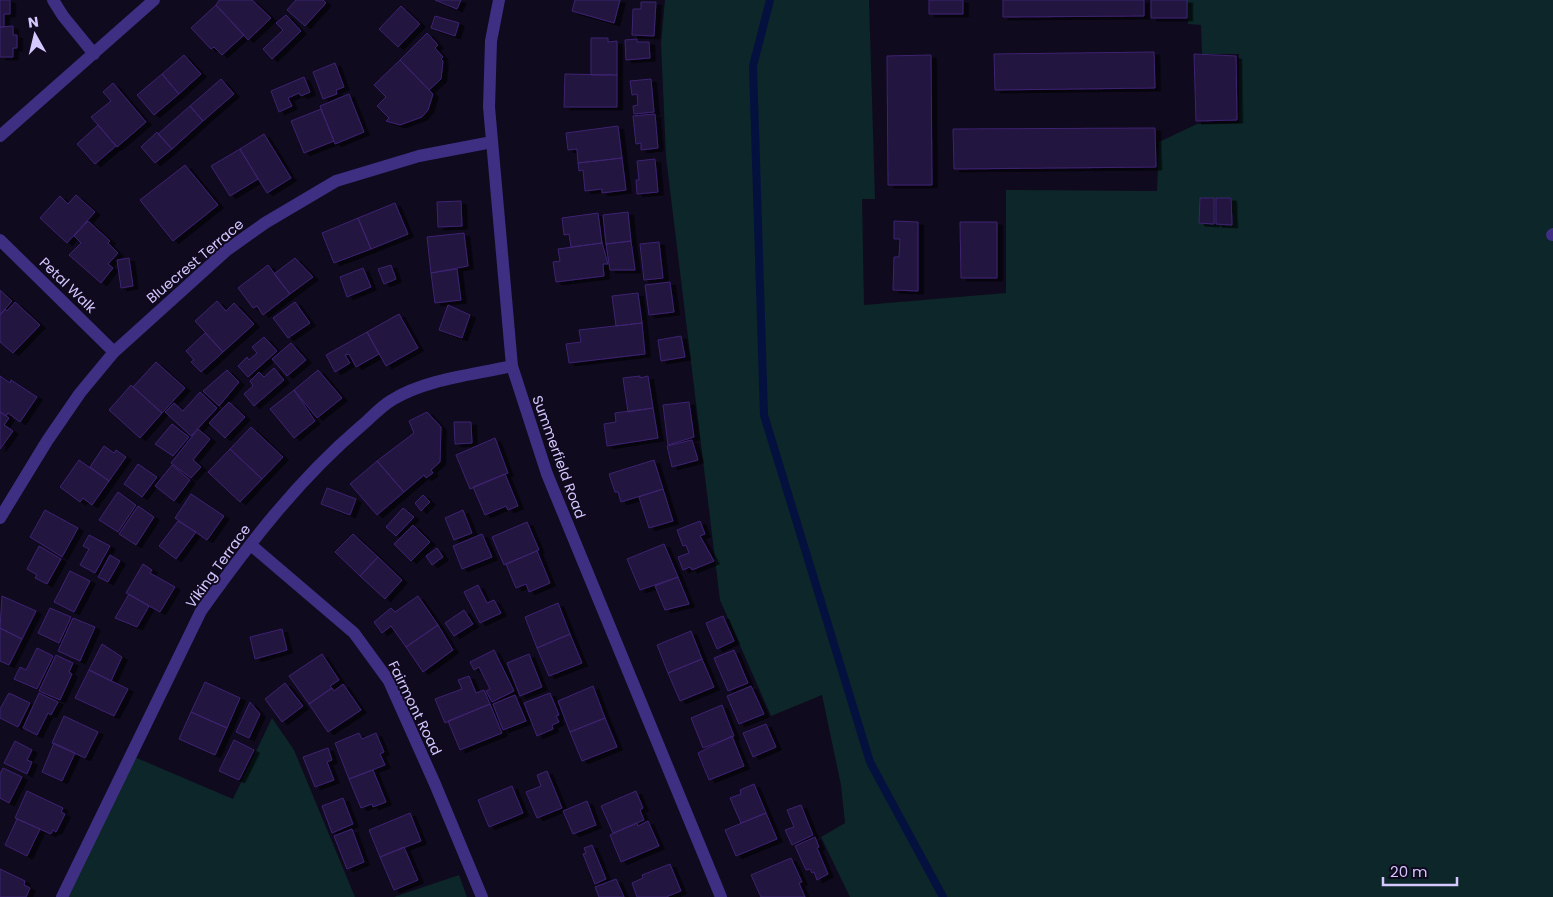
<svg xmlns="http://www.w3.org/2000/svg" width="1553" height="897" font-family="Poppins,sans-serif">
<defs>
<filter id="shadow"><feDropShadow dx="5.5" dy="3" stdDeviation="0" flood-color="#0009"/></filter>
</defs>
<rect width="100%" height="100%" fill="#100a1f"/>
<path fill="#0c2629" d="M665,0H869L875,199H862L864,305L1006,293V190L1157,191L1159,142L1197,124L1239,123V54H1202L1201,25L1188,24L1187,0H1553V897H850L821,837L845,823L841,785L822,695L771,716L720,600L666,157L661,43Z
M272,718L294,750L355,897H65L132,756L233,799Z
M459,875L467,897H394Z"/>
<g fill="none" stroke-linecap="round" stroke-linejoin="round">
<path stroke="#04113e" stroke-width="8" d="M770,0L753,66L764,415L870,762L943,897"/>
</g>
<path fill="#231441" stroke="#3d2370" filter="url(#shadow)" d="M0,0H10V14H4V27H0Z
M219,0H252L271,18L248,40L216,5Z
M296,0H323L326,3L305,26L287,10Z
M435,0H461L457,9Z
M575,0H620L614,23L572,11Z
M929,0H963V14H929Z
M1003,0H1144V16L1003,17Z
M1151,0H1187V18H1151Z
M641,2H656L654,36L632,35L633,9H641Z
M216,5L244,35L222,55L214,47L211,49L191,28Z
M401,6L420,24L398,47L379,29Z
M286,15L301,31L272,59L263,49L283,30L276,23Z
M435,16L459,23L455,36L431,28Z
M13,26V35H17V48H13V57H0V27Z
M427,33L438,45L435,48L443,57L441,59L443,61L441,79L429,90L400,60Z
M591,38H608V42L617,41V75H591Z
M637,39V42H649L650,58L626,60L625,40Z
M1154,52L1155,88L995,90L994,54Z
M1194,54L1236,56L1237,120L1196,121Z
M184,55L201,74L179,94L162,74Z
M931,55L932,185H888L887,56Z
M400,60L433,94L428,110L422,117L400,125L386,121L389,118L377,106L386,97L374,85Z
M335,63L344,87L336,90L337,94L323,99L313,72Z
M162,74L179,94L154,115L137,95Z
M565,74L617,75V107H564Z
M304,77L310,92L301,96L299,93L288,98L292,106L279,112L271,91Z
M221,79L234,94L203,121L190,106Z
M651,79L654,112L634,114L633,106L638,105L637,94L632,95L630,81Z
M113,83L146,122L117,147L91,117L111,101L103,92Z
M349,94L364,132L335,144L320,106Z
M190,106L203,121L172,149L158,134Z
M321,109L334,141L304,153L291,121Z
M655,114L658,148L641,150V143L636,144L633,116Z
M98,125L116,146L95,164L77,144Z
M618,126L622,158L578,163L577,149L568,150L566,133Z
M1155,128L1156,167L954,169L953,129Z
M157,132L172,149L155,163L141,147Z
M264,134L291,178L267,193L240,149Z
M240,149L258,179L230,196L211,166Z
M622,158L626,190L602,193V189L585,191L583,170L579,171L578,163Z
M655,159L658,192L637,194L636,180H639L637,161Z
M185,165L218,205L173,241L140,200Z
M76,195L95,212L67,243L40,218L60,196L68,204Z
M1200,198H1214V224L1199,223Z
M1216,198H1231L1232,225L1216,224Z
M461,201L462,226L438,227L437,202Z
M395,203L408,234L371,249L358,218Z
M628,212L631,241L606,244L603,215Z
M598,213L602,243L571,247L569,234L564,235L562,218Z
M358,218L371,249L334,263L322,233Z
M88,221L110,241L108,243L118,253L108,264L113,268L101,283L69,255L81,243L74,236Z
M894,221L918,222V291L893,290L894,257H899L900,239H894Z
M960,222H997V278H961Z
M464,233L468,266L431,273L427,237Z
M631,241L635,270H610L606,244Z
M659,242L663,278L644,280L640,244Z
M602,243L608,264H603L604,276L556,282L553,262L560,261L558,249Z
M129,258L133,286L121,288L117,260Z
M295,258L313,277L290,294L274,274Z
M268,265L290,294L263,315L257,306L253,308L238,288Z
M391,265L396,279L384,284L378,269Z
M363,268L371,287L347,297L340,277Z
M457,269L461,300L435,303L431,273Z
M670,282L674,312L649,315L645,285Z
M0,290L12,301L0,315Z
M638,293L642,323L616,326L612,296Z
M217,301L226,311L234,303L254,324L223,352L195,321Z
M15,302L40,325L13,353L0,342V315L5,309L7,311Z
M295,302L310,323L288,338L273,318Z
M448,305L470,315L462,338L439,330Z
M399,314L418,348L386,366L367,332Z
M642,323L645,354L569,363L566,344L581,342L579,330Z
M367,332L379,354L356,367L349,354L345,355L350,363L335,372L326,355Z
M205,333L223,352L201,372L191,362L194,360L186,351Z
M681,336L685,357L661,361L658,340Z
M264,337L277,351L248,377L238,366L247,357L249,360L257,353L252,347Z
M291,343L306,360L287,376L272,359Z
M156,362L185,388L162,413L133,387Z
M274,368L284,380L254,406L244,394L253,386L250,381L259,372L264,377Z
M227,370L239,382L219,406L203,391Z
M318,370L342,398L317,418L294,390Z
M0,376L10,383L11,380L37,397L20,422L8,413L6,416L0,412Z
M640,376V378L648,376L653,408L628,412L623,378Z
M131,385L162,413L140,438L109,410Z
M294,390L315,421L294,438L270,409Z
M200,392L217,408L191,436L165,412L174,403L183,411Z
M229,402L245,417L225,438L209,423Z
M689,402L694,437L668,445L663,405Z
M653,408L658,438L607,446L604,424L616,422L615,413Z
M0,412L9,418L4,425L13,431L0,449Z
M427,412L441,427L440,462L431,470L433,473L426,478L424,475L404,492L377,461L414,433L409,421Z
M454,422H471L472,443L455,444Z
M172,424L189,437L173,456L155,444Z
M251,427L283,457L262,479L230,449Z
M198,429L210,439L193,460L201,467L191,478L171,463Z
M495,438L508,473L470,489L456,455Z
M692,440L698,460L672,467L667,446Z
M104,446L114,453L116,450L126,457L109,481L90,467Z
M230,449L262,479L240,502L208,472Z
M79,460L109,481L92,505L83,498L80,502L60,487Z
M654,460L663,489L621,502L618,492H615L609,474Z
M377,461L404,492L377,515L350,484Z
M138,464L157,477L142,497L124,484Z
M172,465L190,480L174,501L155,486Z
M505,474L518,506L508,510L506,506L485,515L473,487Z
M327,488L356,499L350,515L321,504Z
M663,489L673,521L649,528L639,497Z
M118,492L136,505L118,532L99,520Z
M191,494L224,516L207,540L175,518Z
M423,495L430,502L421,511L415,503Z
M138,506L154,517L136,545L119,534Z
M403,508L414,517L396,536L386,527Z
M45,510L78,528L62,557L30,537Z
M463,510L472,533L454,540L445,518Z
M178,521L196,532L176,559L159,546Z
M700,521L705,534L700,536L714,561L692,570L690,567L683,570L678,557L689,553L686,545L683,546L677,530Z
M527,522L539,550L504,565L492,537Z
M413,525L430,542L411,561L394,544Z
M353,534L378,557L360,576L335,552Z
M482,534L492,557L462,569L453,546Z
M89,535L110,546L95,573L80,565L89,549L83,546Z
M664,544L678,577L640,590L627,559Z
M39,546L61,559L47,584L35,578L37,575L27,569Z
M437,548L443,557L432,565L426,556Z
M537,551L550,583L529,592L526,584L516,588L506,564Z
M110,555L120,561L108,582L98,577Z
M378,557L402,580L385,599L360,576Z
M143,564L152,570L150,573L175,587L160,612L126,593Z
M70,571L90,581L74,612L54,602Z
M678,577L689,604L665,610L655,586Z
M478,585L487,603L494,600L501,613L480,623L464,592Z
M129,594L149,606L137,627L115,618Z
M2,596L36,611L22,639L0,628Z
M418,596L438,625L406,647L391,626L382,633L374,622L391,608L395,612Z
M558,603L570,634L537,648L525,617Z
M50,608L71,617L59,643L38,633Z
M464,610L473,624L454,636L445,623Z
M723,616L734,641L717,649L706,623Z
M73,618L95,627L80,661L58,651Z
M438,625L453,650L423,672L406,647Z
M0,628L22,639L9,665L0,661Z
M282,629L287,650L255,659L250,637Z
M691,631L702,659L668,673L657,645Z
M570,634L582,663L549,676L537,648Z
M102,644L122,657L111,681L89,670Z
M37,648L53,656L37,689L14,679L20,667L26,670Z
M494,650L514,691L492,702L486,691L490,689L479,667L474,670L470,662Z
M734,650L748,683L728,691L714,658Z
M322,654L339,680L330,686L332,688L309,704L289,676Z
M529,654L542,687L520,696L507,663Z
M56,655L73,663L69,672L72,674L60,700L39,691Z
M702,659L714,687L680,701L668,673Z
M89,670L128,689L114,716L75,698Z
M469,676L476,693L484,690L490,704L445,723L435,699L462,689L458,680Z
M205,682L240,698L227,728L191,712Z
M285,683L303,706L282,722L265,699Z
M343,684L361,710L328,732L309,704L332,688L334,691Z
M593,686L605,718L570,732L558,701Z
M751,686L764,714L739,724L727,696Z
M9,693L30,703L18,727L0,718V709Z
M39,693L58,702L51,715L48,713L37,735L23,728Z
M550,693L559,715L556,716L559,722L552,725L553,729L537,736L524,703Z
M515,695L526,721L503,730L493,704Z
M250,702L260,714L249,738L236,732Z
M490,704L502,733L460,750L448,721Z
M722,705L734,736L703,748L691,718Z
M191,712L227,728L215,755L179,739Z
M64,716L98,732L85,758L52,743Z
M605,718L617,747L582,761L570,732Z
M766,724L776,747L753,757L743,733Z
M359,733L362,739L376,733L384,752L380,754L385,765L349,779L335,743Z
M732,736L744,766L709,780L698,753Z
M234,740L254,750L239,780L219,771Z
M15,741L32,750L27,760L32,762L27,774L4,763Z
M54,743L75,753L62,781L42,772Z
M328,748L332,760L327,762L334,780L315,787L303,757Z
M3,768L22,777L9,803L0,798V774Z
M373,770L386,802L373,807L372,804L361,808L349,779Z
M547,771L562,808L537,818L526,792L541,786L537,775Z
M754,784L766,813L741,823L730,798L741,794L740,790Z
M512,786L523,813L489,827L478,800Z
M27,791L63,808L61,812L65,814L56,832L53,830L51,834L15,818Z
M636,791L643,808L640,810L644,820L613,833L601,806Z
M343,798L353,824L332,833L322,806Z
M587,801L596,825L573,834L563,811Z
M801,805L813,835L792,845L785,830L794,827L787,810Z
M410,813L421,841L380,857L369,830Z
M766,813L777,839L736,856L725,830Z
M17,819L40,829L27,856L5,845Z
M648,821L659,846L621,862L610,835L637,823L638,826Z
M352,829L364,862L347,869L334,836Z
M815,837L819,847L817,848L828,874L817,880L814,872L812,873L810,869L806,870L795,846Z
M592,845L606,879L595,884L583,854L586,853L584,848Z
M404,847L418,880L394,890L380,857Z
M791,858L802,882L799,883L805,897H761L751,875Z
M670,864L681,891L666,897H637L632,883L643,878L642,875Z
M0,869L25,881L24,885L30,888L26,897H0Z
M616,879L624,897H599L595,887Z"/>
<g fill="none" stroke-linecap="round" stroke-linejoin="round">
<path stroke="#3e2f83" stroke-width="12" d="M53,0L63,16L94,54
M499,0L491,41L489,107L512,366L547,474L721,897
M0,136L154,0
M1552,235L1553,234
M0,240L114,352
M0,518L47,441L80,393L114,352L227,250L265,223L336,181L419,156L492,142
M251,545L354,633L389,681L435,784L482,897
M62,897L201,611C248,545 298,480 360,427C370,419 380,407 392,400C426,379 473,375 512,366"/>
</g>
<g text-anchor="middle" stroke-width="4" stroke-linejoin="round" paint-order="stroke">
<g font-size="14" fill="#d5c7ff" stroke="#100a1f">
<text transform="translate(195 261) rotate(-40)" y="5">Bluecrest Terrace</text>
<text transform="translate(68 285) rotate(44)" y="5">Petal Walk</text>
<text transform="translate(559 457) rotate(70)" y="5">Summerfield Road</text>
<text transform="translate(218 566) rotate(-54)" y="5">Viking Terrace</text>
<text transform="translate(415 708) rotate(64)" y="5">Fairmont Road</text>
</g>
</g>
<g transform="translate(35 35) rotate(352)" stroke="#100a1f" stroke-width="4" paint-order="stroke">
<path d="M0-4L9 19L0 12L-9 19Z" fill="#d5c7ff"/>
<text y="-8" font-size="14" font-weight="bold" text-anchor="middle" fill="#d5c7ff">N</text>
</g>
<path d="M1383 877v8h74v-8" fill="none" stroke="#d5c7ff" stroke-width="2.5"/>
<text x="1390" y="877" font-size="15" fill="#d5c7ff" stroke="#100a1f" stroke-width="4" paint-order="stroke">20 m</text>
</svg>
